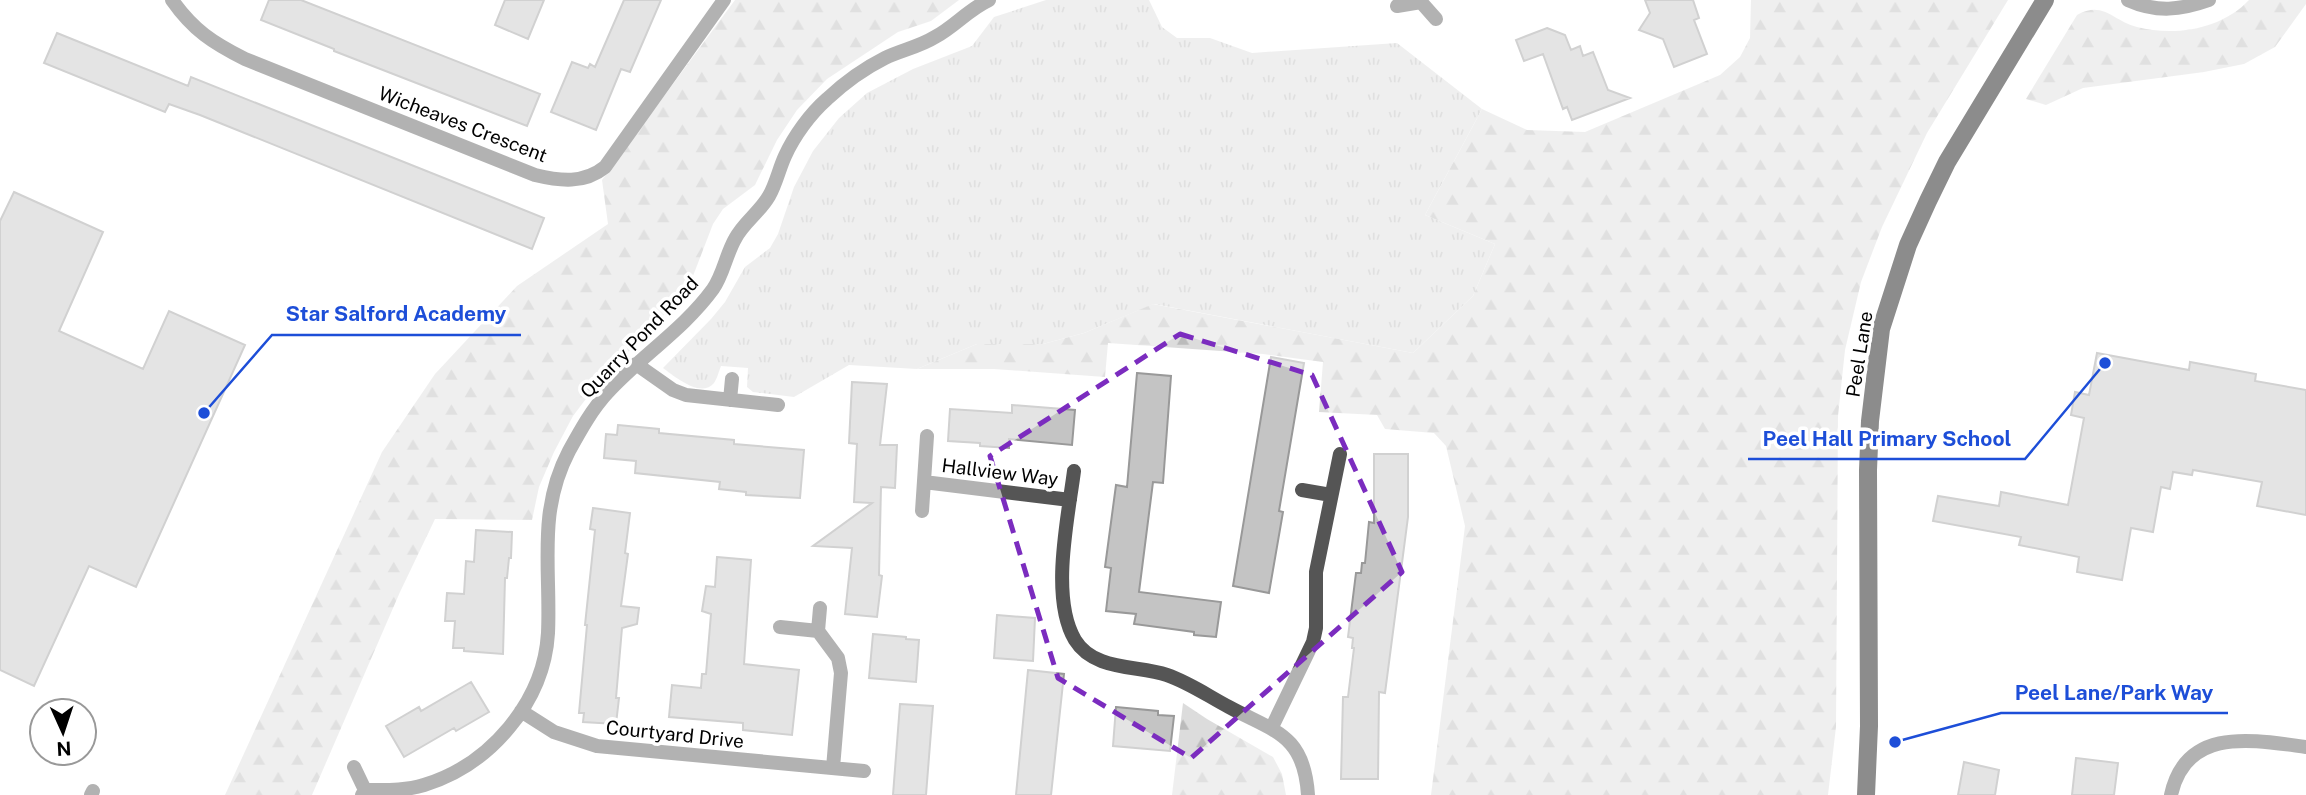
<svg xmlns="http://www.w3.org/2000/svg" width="2306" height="795" font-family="'Public Sans',sans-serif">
<defs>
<pattern id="grass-tufts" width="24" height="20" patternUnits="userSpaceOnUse" patternTransform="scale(1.75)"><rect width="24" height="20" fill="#dcdcdc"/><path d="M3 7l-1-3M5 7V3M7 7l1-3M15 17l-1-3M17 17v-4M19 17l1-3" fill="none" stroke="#bbb"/></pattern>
<pattern id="forest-firs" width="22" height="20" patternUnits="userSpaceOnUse" patternTransform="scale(1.75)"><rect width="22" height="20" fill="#dcdcdc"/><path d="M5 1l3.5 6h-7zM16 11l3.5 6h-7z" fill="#bbb"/></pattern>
</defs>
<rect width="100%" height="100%" fill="#fff"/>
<path fill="url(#grass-tufts)" d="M1046,0H1149L1162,27L1177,38H1210L1252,53L1397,43L1482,109L1425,215L1495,244L1473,296L1413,353L1154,304L1084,333L1043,344H977L917,369L849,365L794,397L753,392L747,387L748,368L721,366C719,371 717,379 714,383C701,399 674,376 663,368L711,319L725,302L745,267L770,248L778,234L794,187L813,151L839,118L867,93L913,69L972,46L994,17Z"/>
<path fill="url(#forest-firs)" d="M735,0H959L931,21L898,32L827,79L797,110L777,140L755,185L723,209L713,224L693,276L671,308L598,383L573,416L554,452L539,487L532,520L435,519L400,592L312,795H225L382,452L435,374L517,286L608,224L602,180Z
M1751,0H2008L1927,133L1882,227L1861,282L1845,350L1838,416L1836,727L1828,795H1431L1465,526L1446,446L1434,433L1385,429L1377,415L1319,412L1323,362L1263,354L1108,343L1105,377L994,369H917L977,344H1043L1084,333L1153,304L1413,353L1473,296L1495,244L1425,215L1482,109L1527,130L1585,132L1720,75L1740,57L1750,38Z
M2249,0H2306V4L2275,47L2244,64L2204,72L2083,88L2046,105L2026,99L2077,15C2103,0 2113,21 2137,27C2175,37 2222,29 2249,0Z
M1183,703L1207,719L1273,757L1282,774L1286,795H1172Z"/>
<path fill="#c4c4c4" stroke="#999" stroke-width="2" d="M269,0H301L540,94L527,126L334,51V49L261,20Z
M505,0H544L528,39L495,25Z
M624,0H661L630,72L621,69L596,130L551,112L572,62L588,68L590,64L595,67Z
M1645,0H1693L1699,18L1694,20L1707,54L1674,67L1663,39L1639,30L1650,13Z
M1547,28L1565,35L1571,50L1580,46L1583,56L1593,52L1608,90L1630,98L1572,120L1567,107L1563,109L1543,54L1524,61L1516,40Z
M57,33L188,86L191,77L544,218L532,249L200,115L169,104L165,112L44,63Z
M14,192L103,232L59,331L143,369L169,311L245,345L136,587L89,566L34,686L0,670V221Z
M2097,353L2189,370L2190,362L2256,374L2255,381L2306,390V515L2257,506L2262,482L2193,470L2192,475L2173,472L2170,489L2161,487L2153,532L2131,528L2122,580L2077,572L2079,557L2019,545L2021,537L1933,521L1938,496L1999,506L2001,492L2068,505L2084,418L2071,415L2075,392L2089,395Z
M1271,357L1304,363L1279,511L1283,512L1269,593L1233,586Z
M1137,373L1171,376L1163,483L1153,482L1139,592L1221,602L1216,637L1194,635V632L1134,624L1136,614L1106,611L1111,568L1105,567L1116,485L1127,487Z
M852,382L887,384L880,445H897L895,488L881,487L879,575L882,576L877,617L845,614L852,548L813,546L872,503L854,502L857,444L849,443Z
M1012,405L1075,410L1072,445L1009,439V448L980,446V443L948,441L950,409L1012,413Z
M618,425L659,429V433L734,440V444L804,450L800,498L746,495V492L719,489L720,482L635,473L636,461L604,458L606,434L617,435Z
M1374,454H1408V517L1385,693L1379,692L1378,779H1341L1343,697H1348L1354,648H1352L1353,638L1348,637L1356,573H1361L1362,563H1365L1369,522L1374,523Z
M593,508L630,513L625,553L628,554L621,606L639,608L637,624L622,628L616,698H619L616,724L583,722L584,713H579L587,625H585L595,530L590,529Z
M476,530L512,532L511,558H509L507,578H505L503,654L464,651V648H453L455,621H445L447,593L464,594L466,561L474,562Z
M717,557L751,560L744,664L799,670L792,735L743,730V723L669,717L672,685L701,688L702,674H706L711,614L702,611L706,586L715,587Z
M997,615L1035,618L1033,661L994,658Z
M873,634L906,637V639L919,640L916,682L869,678Z
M1028,670L1064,674L1051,795H1016Z
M471,682L489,712L456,731L454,728L404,757L386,726L419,707L421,711Z
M900,704L933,706L926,795H893Z
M1116,707L1158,711V715L1174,716L1170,751L1113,746Z
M2076,758L2118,763L2114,795H2072Z
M1964,762L1999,770L1995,795H1958Z"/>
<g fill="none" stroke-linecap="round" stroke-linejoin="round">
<path stroke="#555" stroke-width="14" d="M172,0C193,30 213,43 245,59L535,175C560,181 584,184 605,167L724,0
M2128,0C2157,13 2181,10 2209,0
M1397,6L1421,2L1436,19
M636,364L673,390L686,395L778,405
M730,400L732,379
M1074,471C1068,518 1050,598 1075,640C1094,671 1137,665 1167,675C1190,683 1208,696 1229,707C1275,732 1304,734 1308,795
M924,482L1070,500
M1302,490L1331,495
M922,511L927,436
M780,627L818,631L820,608
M818,631L838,658L841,673L833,768
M521,711L554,732L597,746L864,771
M1272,727L1313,642L1316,628V572L1340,454
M354,767L365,790
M91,795L93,791
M362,795L365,790C385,790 405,791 424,785C490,765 544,702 548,633C551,568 537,512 569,451C580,431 592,409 608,392C641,356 684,329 713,289C723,275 726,255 735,239C743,223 760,212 769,196C776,184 779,169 785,156C794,136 810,114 827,99C843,84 865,68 885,58C901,50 919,47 935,37C954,27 969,9 989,0
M2171,795C2186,726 2253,740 2306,747"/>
<path stroke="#000" stroke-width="18" d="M1866,795L1869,726L1868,470L1870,421L1881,329L1908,245L1928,201L1947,162L2045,0"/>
</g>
<path d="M0 0H2306V795H0ZM1180,334L1312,375L1402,572L1191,758L1058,678L990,456Z" fill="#fff" fill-opacity=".55" fill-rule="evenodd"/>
<path fill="none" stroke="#7b2cbf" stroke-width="5" stroke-dasharray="14 9" stroke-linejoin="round" d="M1180,334L1312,375L1402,572L1191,758L1058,678L990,456Z"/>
<g text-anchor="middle" stroke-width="7" stroke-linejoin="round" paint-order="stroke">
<g font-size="19" fill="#000" stroke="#fff">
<text transform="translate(463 124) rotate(21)" y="7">Wicheaves Crescent</text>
<text transform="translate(639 337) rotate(-46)" y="7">Quarry Pond Road</text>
<text transform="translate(1859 354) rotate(-81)" y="7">Peel Lane</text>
<text transform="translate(1000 472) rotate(7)" y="7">Hallview Way</text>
<text transform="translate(675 734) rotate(6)" y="7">Courtyard Drive</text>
</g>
</g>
<path fill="none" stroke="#1d4ed8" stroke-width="2.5" d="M204 413L272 335H521M2105 363L2025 459H1748M1895 742L2001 713H2228"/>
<g fill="#1d4ed8" stroke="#fff" stroke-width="2.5">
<circle cx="204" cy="413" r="7"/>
<circle cx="2105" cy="363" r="7"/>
<circle cx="1895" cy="742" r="7"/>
</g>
<g font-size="21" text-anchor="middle" font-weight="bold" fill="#1d4ed8" stroke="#fff" stroke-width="7" stroke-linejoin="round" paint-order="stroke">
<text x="396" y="321">Star Salford Academy</text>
<text x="1887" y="446">Peel Hall Primary School</text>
<text x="2114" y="700">Peel Lane/Park Way</text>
</g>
<g transform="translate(63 732) rotate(177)"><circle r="33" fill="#ffffff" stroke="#999999" stroke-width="2"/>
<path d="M0-5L12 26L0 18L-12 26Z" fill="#000000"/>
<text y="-10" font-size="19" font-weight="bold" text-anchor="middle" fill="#000000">N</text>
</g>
</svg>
